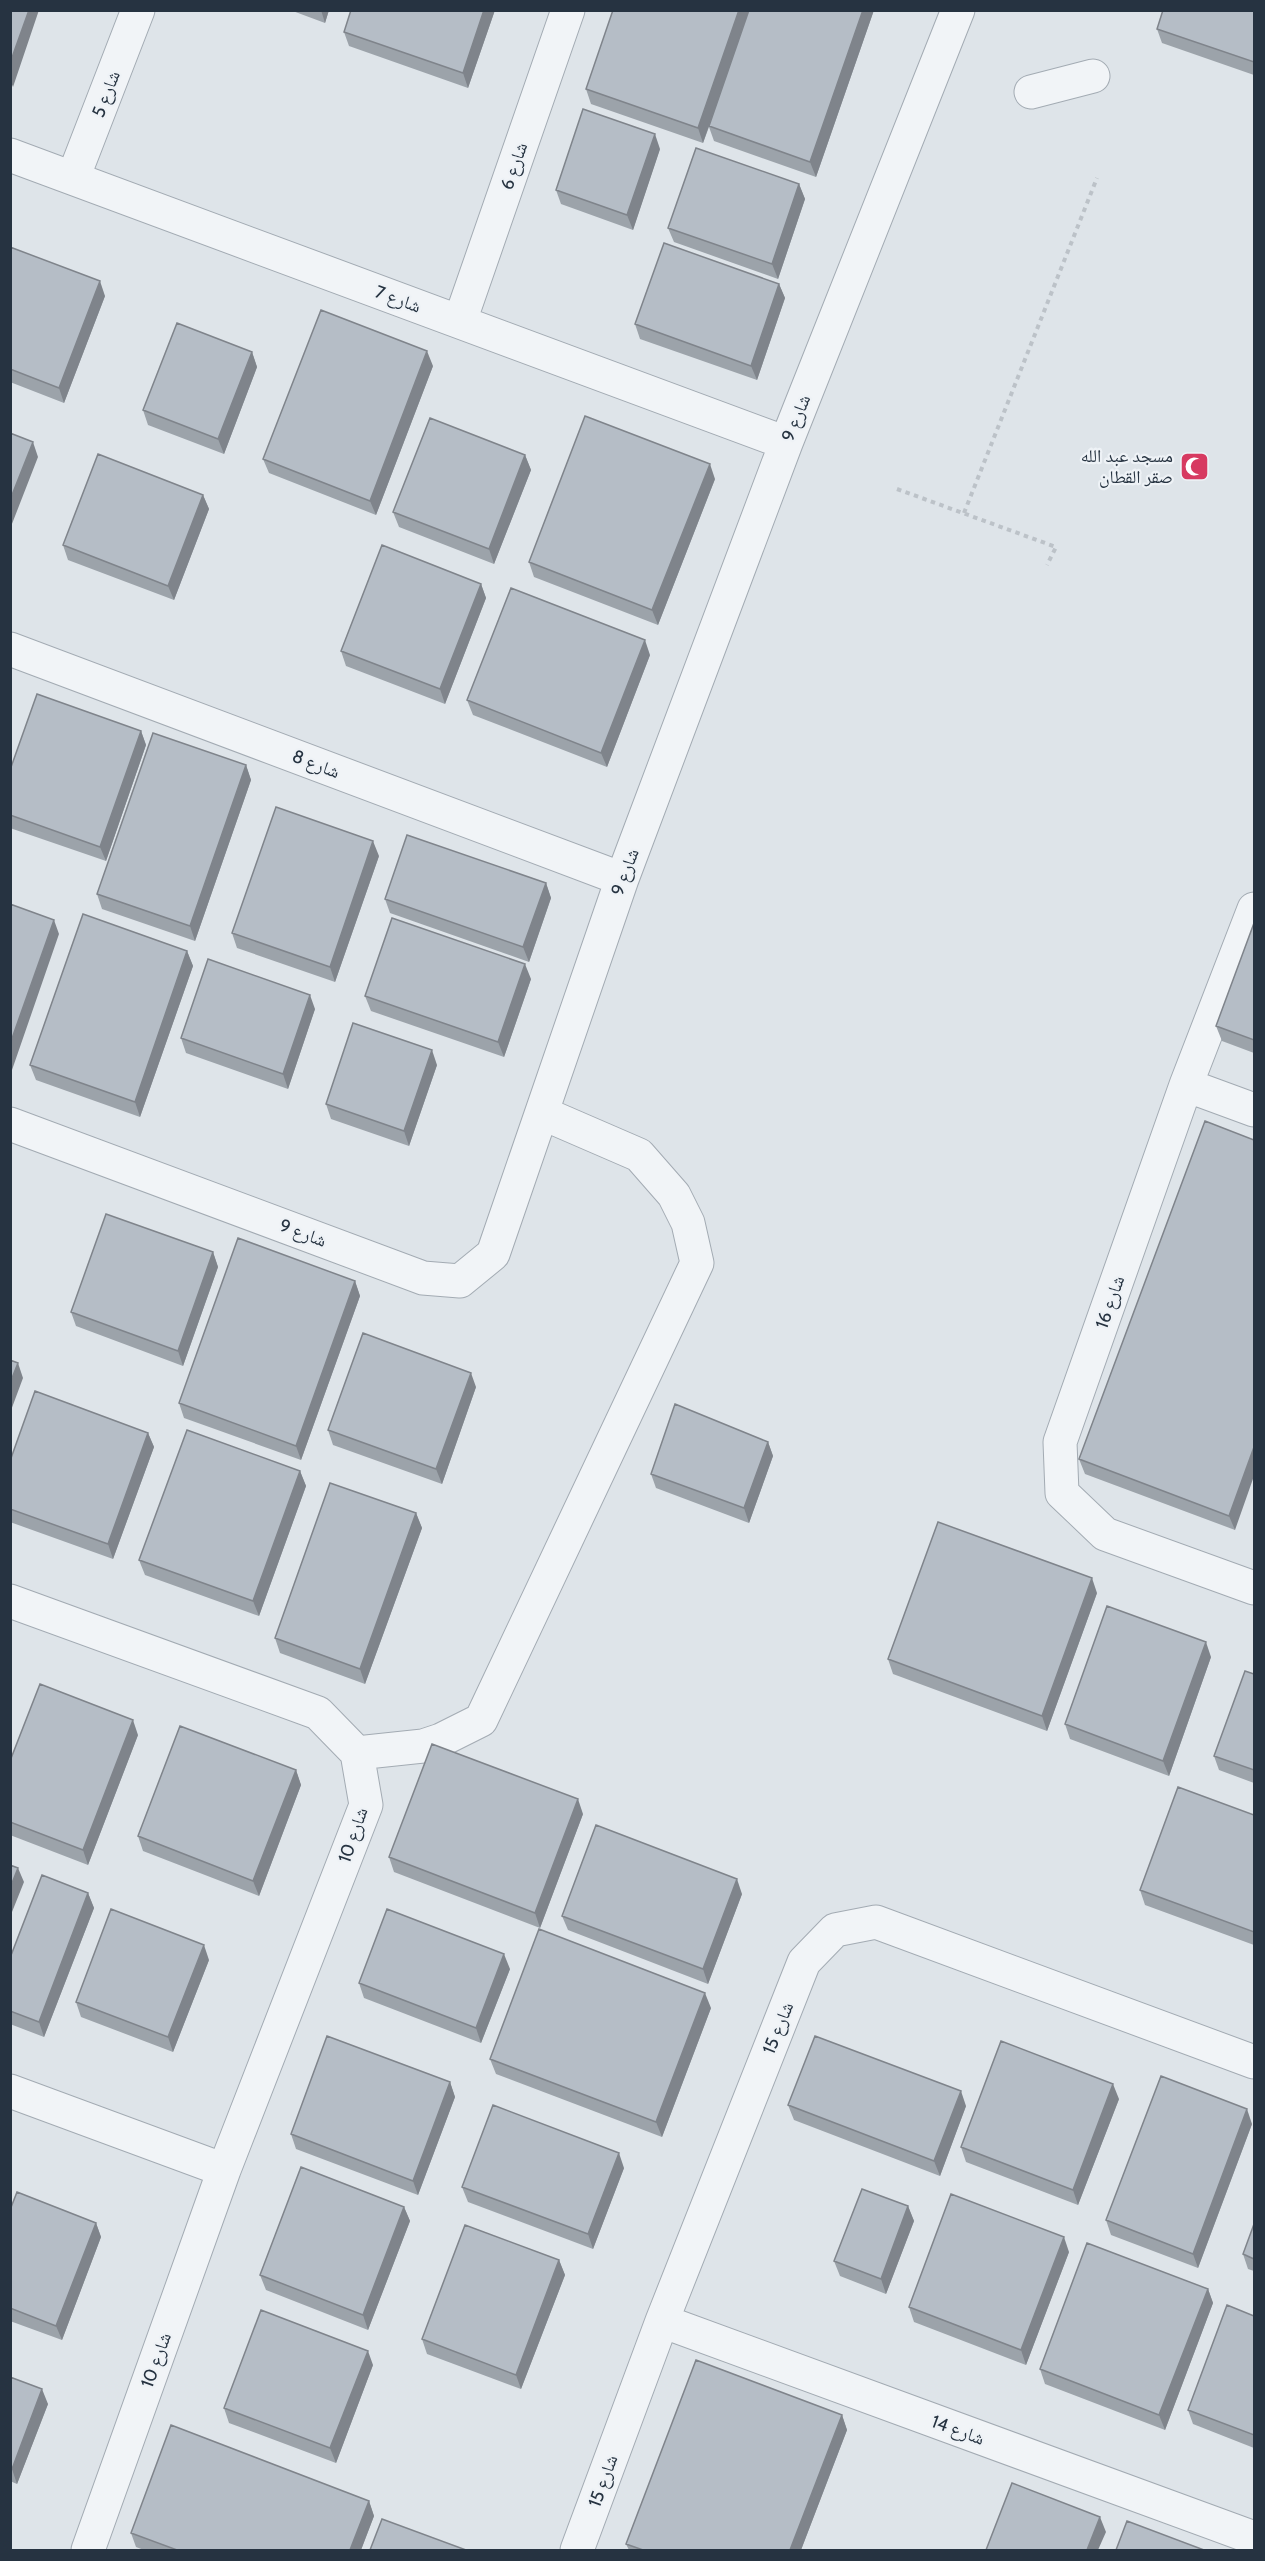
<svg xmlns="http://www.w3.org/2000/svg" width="1265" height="2561" font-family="Cabin,'Noto Naskh Arabic',sans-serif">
<rect width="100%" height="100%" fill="#dee4e9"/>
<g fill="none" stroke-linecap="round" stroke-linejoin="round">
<defs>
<path id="minor" d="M1031,92L1093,76
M10,155L786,443
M73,178L138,10
M460,321L568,10
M10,649L622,879
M1254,909L1186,1085L1060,1442L1062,1493L1105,1534L1254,1588
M1186,1085L1254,1110
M10,1124L423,1278L460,1281L493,1254L622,879L786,443L958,10
M10,1601L318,1713L357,1753L366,1805L224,2170L88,2550
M357,1753L423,1746L441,1740L481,1720L697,1263L688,1223L674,1195L639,1155L542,1113
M10,2091L224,2170
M662,2321L1254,2538
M577,2550L662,2321L804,1962L835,1930L876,1922L1254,2062"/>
</defs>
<use href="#minor" stroke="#a3abb3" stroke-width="35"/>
<path stroke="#bcc2c8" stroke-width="4" stroke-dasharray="4.5 4.5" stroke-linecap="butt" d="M897,489L1056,547L1047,565
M964,513L1097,178"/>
<use href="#minor" stroke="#f1f4f7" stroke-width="33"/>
</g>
<path fill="#9ca3aa" d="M290,10H329L325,23Z
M351,10H495L468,88L349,46L344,32Z
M874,10L816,177L714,141L709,127L703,143L591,104L586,89Z
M1254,10V75L1162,43L1157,29Z
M660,149L633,230L561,204L556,190Z
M799,184L805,199L778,279L674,242L668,228Z
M10,247L105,296L64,403L10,382Z
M779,284L785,298L757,380L640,339L635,324Z
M252,352L257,367L224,454L148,425L143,410Z
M433,366L376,515L269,473L263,459Z
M525,455L531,470L494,564L399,527L393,512Z
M715,479L658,625L534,577L529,562Z
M203,495L209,509L174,600L68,560L63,545Z
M481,584L486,598L445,704L346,666L341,651Z
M650,655L607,767L473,715L467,700Z
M141,731L146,745L106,861L10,828V770Z
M246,765L251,780L195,941L102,909L97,894Z
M379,856L335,982L237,948L232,933Z
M546,883L551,898L529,962L390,913L385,899Z
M1254,923V1053L1222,1041L1216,1026Z
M187,951L193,966L140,1117L36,1080L30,1065Z
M531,979L504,1057L371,1011L365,996Z
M315,1009L288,1089L186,1053L181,1038Z
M437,1065L409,1146L331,1119L326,1104Z
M1205,1121L1235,1530L1085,1474L1079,1459Z
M213,1252L218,1267L183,1366L76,1326L71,1312Z
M355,1281L360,1296L301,1460L184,1418L179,1403Z
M476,1387L442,1484L333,1445L328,1430Z
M148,1433L154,1447L113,1559L10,1522V1461Z
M768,1442L773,1456L749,1523L656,1488L651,1474Z
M300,1471L306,1486L259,1616L145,1575L139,1560Z
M416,1513L422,1528L365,1684L280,1653L275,1638Z
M1097,1593L1047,1731L893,1674L888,1659Z
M1211,1657L1169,1776L1070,1739L1065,1724Z
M1254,1674V1783L1219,1770L1214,1756Z
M138,1735L88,1865L10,1835V1761Z
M296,1770L301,1785L259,1896L143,1851L138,1836Z
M583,1814L540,1928L394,1872L389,1857Z
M1254,1815V1945L1145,1905L1140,1890Z
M88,1893L94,1908L44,2037L10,2024V1958Z
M742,1894L708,1984L568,1930L562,1916Z
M209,1960L173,2052L81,2017L76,2002Z
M510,1969L481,2043L364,1998L359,1983Z
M711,2008L662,2137L496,2074L490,2059Z
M450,2082L455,2097L418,2195L296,2149L291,2134Z
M1119,2099L1078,2205L966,2162L961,2147Z
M788,2105L966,2106L940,2176L794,2120Z
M1252,2124L1198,2268L1111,2235L1106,2220Z
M624,2168L593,2249L468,2202L462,2187Z
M908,2206L914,2221L886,2294L840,2276L834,2261Z
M404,2207L410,2221L368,2330L266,2290L260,2275Z
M10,2210L96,2223L101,2237L62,2340L10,2321Z
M1254,2224V2271L1248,2269L1243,2254Z
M1069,2252L1026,2365L914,2322L909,2307Z
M559,2260L565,2275L521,2389L427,2354L422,2339Z
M1208,2289L1213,2303L1165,2430L1045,2384L1040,2369Z
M1254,2316V2448L1193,2424L1188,2410Z
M373,2365L336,2463L229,2423L224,2408Z
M10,2377L48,2404L17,2484L10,2481Z
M842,2415L847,2430L801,2550H629L626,2544Z
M369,2501L374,2516L361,2550H144L136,2547L131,2533Z"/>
<path fill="#7f848b" d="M29,10H39L13,87L10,80V63Z
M321,10H329L325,23Z
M484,10H495L468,88L463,73Z
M739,10H749L703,143L698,128Z
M863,10H874L816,177L810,162Z
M655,134L660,149L633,230L627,215Z
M799,184L805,199L778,279L772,264Z
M100,281L105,296L64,403L59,388Z
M779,284L785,298L757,380L751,366Z
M427,351L433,366L376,515L370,501Z
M252,352L257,367L224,454L218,439Z
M33,442L38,457L10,529V500Z
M525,455L531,470L494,564L489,549Z
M710,464L715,479L658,625L652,610Z
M203,495L209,509L174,600L168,586Z
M481,584L486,598L445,704L440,689Z
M645,640L650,655L607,767L601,753Z
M141,731L146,745L106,861L100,847Z
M246,765L251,780L195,941L190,926Z
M373,841L379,856L335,982L330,967Z
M546,883L551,898L529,962L523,947Z
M54,920L59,934L12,1070L10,1066V1044Z
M187,951L193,966L140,1117L135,1102Z
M525,964L531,979L504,1057L498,1042Z
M310,995L315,1009L288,1089L283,1074Z
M432,1050L437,1065L409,1146L404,1131Z
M213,1252L218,1267L183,1366L178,1351Z
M355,1281L360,1296L301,1460L296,1446Z
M18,1363L23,1378L10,1413V1383Z
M471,1373L476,1387L442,1484L436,1469Z
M148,1433L154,1447L113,1559L108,1544Z
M768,1442L773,1456L749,1523L744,1508Z
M1254,1447V1476L1235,1530L1229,1516Z
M300,1471L306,1486L259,1616L253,1601Z
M416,1513L422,1528L365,1684L360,1669Z
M1092,1578L1097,1593L1047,1731L1042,1716Z
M1206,1642L1211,1657L1169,1776L1163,1761Z
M133,1720L138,1735L88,1865L83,1850Z
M296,1770L301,1785L259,1896L253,1881Z
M578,1799L583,1814L540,1928L535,1913Z
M18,1868L24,1882L10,1917V1888Z
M737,1879L742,1894L708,1984L703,1969Z
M88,1893L94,1908L44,2037L39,2022Z
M204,1945L209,1960L173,2052L168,2037Z
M504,1954L510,1969L481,2043L476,2028Z
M705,1993L711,2008L662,2137L656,2122Z
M450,2082L455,2097L418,2195L413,2181Z
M1113,2084L1119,2099L1078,2205L1073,2190Z
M961,2091L966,2106L940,2176L934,2161Z
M1247,2109L1252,2124L1198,2268L1193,2254Z
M619,2153L624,2168L593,2249L588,2234Z
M908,2206L914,2221L886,2294L881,2279Z
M404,2207L410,2221L368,2330L363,2315Z
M96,2223L101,2237L62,2340L56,2326Z
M1064,2237L1069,2252L1026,2365L1021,2350Z
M559,2260L565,2275L521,2389L516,2375Z
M1208,2289L1213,2303L1165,2430L1159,2415Z
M368,2351L373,2365L336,2463L330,2448Z
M42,2389L48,2404L17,2484L12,2469Z
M842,2415L847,2430L801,2550H790Z
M369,2501L374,2516L361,2550H350Z
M1100,2517L1106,2532L1098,2550H1087Z"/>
<path fill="#b5bdc6" stroke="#7f848b" stroke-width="1.5" d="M10,10H29L10,63Z
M351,10H484L463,73L344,32Z
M613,10H739L698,128L586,89Z
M749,10H863L810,162L709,126Z
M1163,10H1254V62L1157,29Z
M583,109L655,134L627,215L556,190Z
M696,148L799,184L772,264L668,228Z
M664,243L779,284L751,366L635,324Z
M10,247L100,281L59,388L10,369Z
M321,310L427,351L370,501L263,459Z
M177,323L252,352L218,439L143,410Z
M585,416L710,464L652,610L529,562Z
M430,418L525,455L489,549L393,512Z
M10,433L33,442L10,500Z
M98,454L203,495L168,586L63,545Z
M382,545L481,584L440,689L341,651Z
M511,588L645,640L601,753L467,700Z
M37,694L141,731L100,847L10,815V770Z
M153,733L246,765L190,926L97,894Z
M276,807L373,841L330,967L232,933Z
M407,835L546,883L523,947L385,899Z
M10,904L54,920L10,1044Z
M83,914L187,951L135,1102L30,1065Z
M392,918L525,964L498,1042L365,996Z
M1254,923V1040L1216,1026Z
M208,959L310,995L283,1074L181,1038Z
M353,1023L432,1050L404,1131L326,1104Z
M1205,1121L1254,1140V1447L1229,1516L1079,1459Z
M106,1214L213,1252L178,1351L71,1312Z
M238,1238L355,1281L296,1446L179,1403Z
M363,1333L471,1373L436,1469L328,1430Z
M10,1360L18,1363L10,1383Z
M35,1391L148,1433L108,1544L10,1509V1461Z
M675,1404L768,1442L744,1508L651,1474Z
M187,1430L300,1471L253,1601L139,1560Z
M330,1483L416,1513L360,1669L275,1638Z
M938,1522L1092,1578L1042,1716L888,1659Z
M1107,1606L1206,1642L1163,1761L1065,1724Z
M1245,1671L1254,1674V1770L1214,1756Z
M40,1684L133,1720L83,1850L10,1822V1761Z
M180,1726L296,1770L253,1881L138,1836Z
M432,1744L578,1799L535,1913L389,1857Z
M1178,1787L1254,1815V1932L1140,1890Z
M596,1825L737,1879L703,1969L562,1916Z
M10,1865L18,1868L10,1888Z
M42,1875L88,1893L39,2022L10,2011V1958Z
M111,1909L204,1945L168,2037L76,2002Z
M387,1909L504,1954L476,2028L359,1983Z
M539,1929L705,1993L656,2122L490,2059Z
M327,2036L450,2082L413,2181L291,2134Z
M815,2036L961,2091L934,2161L788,2105Z
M1001,2041L1113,2084L1073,2190L961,2147Z
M1161,2076L1247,2109L1193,2254L1106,2220Z
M493,2105L619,2153L588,2234L462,2187Z
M301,2167L404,2207L363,2315L260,2275Z
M862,2189L908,2206L881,2279L834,2261Z
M17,2192L96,2223L56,2326L10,2308V2210Z
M951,2194L1064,2237L1021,2350L909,2307Z
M1254,2224V2259L1243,2254Z
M465,2225L559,2260L516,2375L422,2339Z
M1087,2243L1208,2289L1159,2415L1040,2369Z
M1227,2305L1254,2316V2435L1188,2410Z
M261,2310L368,2351L330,2448L224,2408Z
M696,2360L842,2415L790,2550H643L626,2544Z
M10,2377L42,2389L12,2469L10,2468Z
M171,2425L369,2501L350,2550H177L131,2533Z
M1012,2483L1100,2517L1087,2550H986Z
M382,2519L466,2550H370Z
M1127,2521L1204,2550H1116Z"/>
<defs>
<symbol id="mosque-square" viewBox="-11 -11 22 22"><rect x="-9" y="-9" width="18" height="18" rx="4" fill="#d73a61" stroke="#eef2f6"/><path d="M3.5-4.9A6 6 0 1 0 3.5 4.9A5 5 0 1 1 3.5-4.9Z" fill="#fff"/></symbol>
</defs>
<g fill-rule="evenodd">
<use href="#mosque-square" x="1178" y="450" width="33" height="33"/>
</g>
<g text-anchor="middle" stroke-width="4.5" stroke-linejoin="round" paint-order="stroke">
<g font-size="18" fill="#263341" stroke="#eef2f6">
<text transform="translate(106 94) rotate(-69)" y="6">شارع 5</text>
<text transform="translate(514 166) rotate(-71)" y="6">شارع 6</text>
<text transform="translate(398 299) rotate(20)" y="6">شارع 7</text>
<text transform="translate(796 418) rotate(-68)" y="6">شارع 9</text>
<text transform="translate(316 764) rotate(21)" y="6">شارع 8</text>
<text transform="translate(625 872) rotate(-70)" y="6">شارع 9</text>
<text transform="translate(303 1233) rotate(20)" y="6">شارع 9</text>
<text transform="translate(1110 1302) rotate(-71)" y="6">شارع 16</text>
<text transform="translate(353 1835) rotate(-71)" y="6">شارع 10</text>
<text transform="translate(778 2028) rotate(-68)" y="6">شارع 15</text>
<text transform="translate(156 2360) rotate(-70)" y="6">شارع 10</text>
<text transform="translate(958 2430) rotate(20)" y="6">شارع 14</text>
<text transform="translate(603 2481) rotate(-70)" y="6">شارع 15</text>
</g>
<g font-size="18" fill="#263341" stroke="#eef2f6" text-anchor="end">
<text x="1173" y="462">مسجد عبد الله<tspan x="1173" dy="21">صقر القطان</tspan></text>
</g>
</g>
<rect width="1265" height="2561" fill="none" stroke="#263341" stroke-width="24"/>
</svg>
